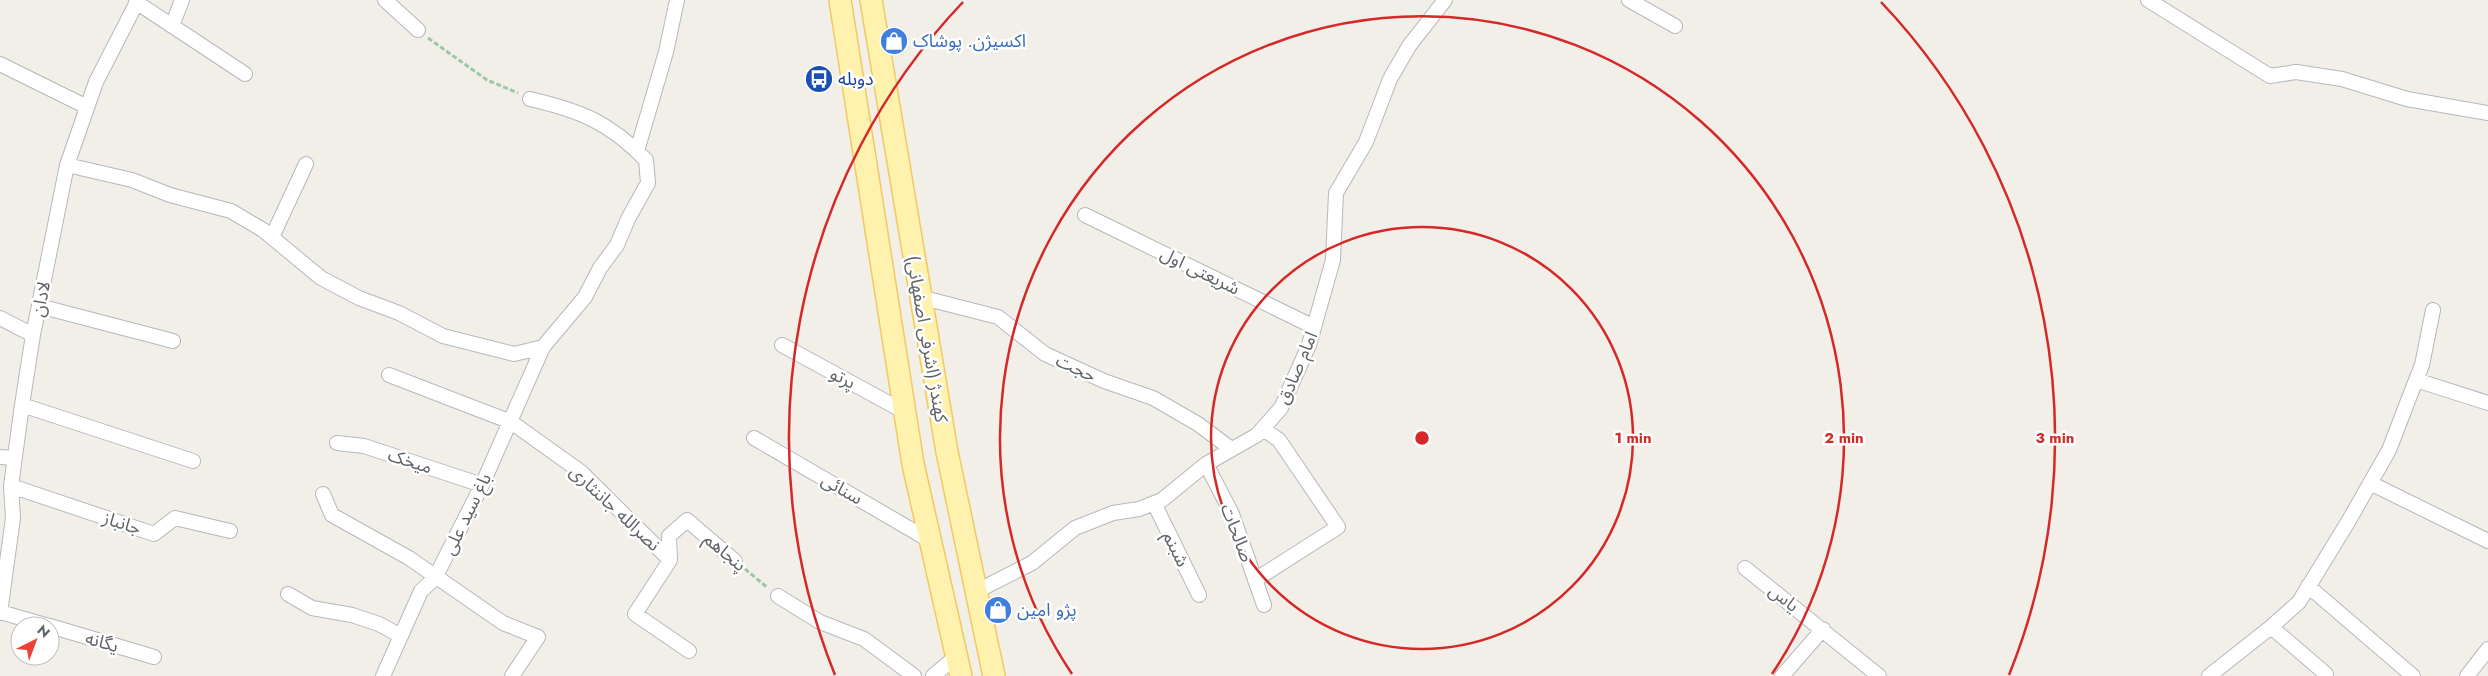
<svg xmlns="http://www.w3.org/2000/svg" width="2488" height="676" font-family="Jost,'Noto Sans Arabic',sans-serif">
<rect width="100%" height="100%" fill="#f1efe8"/>
<g fill="none" stroke-linecap="round" stroke-linejoin="round">
<defs>
<path id="minor" d="M385,0L418,30
M1629,0L1675,26
M2148,0L2270,76L2296,72L2342,79L2407,99L2488,113
M136,2L245,74
M172,26L182,0
M0,64L87,107
M637,151L666,52L677,0
M67,165L132,180L170,195L231,211L263,230L321,278L359,298L399,313L443,336L514,354L543,347L585,297L600,268L617,245L628,219L648,183L646,160C609,122 581,111 530,99
M1085,215L1314,327
M272,237L306,164
M920,297L998,317L1045,354L1104,381L1153,398L1198,424L1230,448
M39,306L173,341
M0,318L33,335
M782,345L905,412
M389,375L511,422L581,472L670,560
M2416,380L2488,403
M22,405L193,461
M754,438L929,540
M337,443L364,446L482,485
M0,457L15,458
M1206,464L1232,514L1264,605
M2370,483L2488,541
M11,486L154,534L175,518L230,531
M323,494L332,515L409,558L503,623L538,637L512,676
M1154,503L1199,595
M1745,568L1879,676
M1255,580L1338,527L1279,440L1263,429
M2308,586L2413,676
M977,591L1032,563L1075,528L1113,513L1139,509L1162,500L1206,464L1257,435L1281,408L1309,345L1333,260L1336,193L1366,142L1390,79L1409,46L1445,0
M288,594L312,608L352,615L379,624L401,636
M778,596L820,622L864,639L914,676
M0,612L49,626
M0,613L13,518L11,486L22,405L33,335L67,165L96,82L138,0
M50,626L154,657
M2271,627L2326,674
M689,651L635,614L670,560L669,536L687,520L735,561
M383,676L421,591L435,578L482,485L543,347
M933,676L957,656
M1782,676L1823,629
M2209,676L2271,627L2299,602L2348,522L2389,450L2416,380L2422,365L2433,310
M2467,676L2488,649"/>
<path id="primary" d="M840,0L913,464L961,676
M871,0L947,452L994,676"/>
</defs>
<use href="#minor" stroke="#b5b8bc" stroke-width="16"/>
<use href="#primary" stroke="#f2c960" stroke-width="24"/>
<path stroke="#9cc7a9" stroke-width="3" stroke-dasharray="5 2.5" stroke-linecap="butt" d="M428,38L487,80L518,93
M745,569L768,588"/>
<use href="#minor" stroke="#fff" stroke-width="14"/>
<use href="#primary" stroke="#fff2af" stroke-width="21"/>
</g>
<g fill="none" stroke="#d62828" stroke-width="2.5">
<circle cx="1422" cy="438" r="211"/>
<path d="M1072 674A422 422 0 1 1 1772 674"/>
<path d="M835 675A633 633 0 0 1 963 2M1881 2A633 633 0 0 1 2009 675"/>
</g>
<defs>
<symbol id="shop-disc" viewBox="-11 -11 22 22"><circle r="9.5" fill="#3f7fe0" stroke="#fff"/><path d="M-5-2.5h2.3a2.7 3.5 0 0 1 5.4 0H5L5.5 6h-11ZM-1.5-2.5h3a1.5 2.3 0 0 0-3 0Z" fill="#fff"/></symbol>
<symbol id="bus-disc" viewBox="-11 -11 22 22"><circle r="9.5" fill="#1a4fb4" stroke="#fff"/><path d="M-5-6H5V4H4V6H2V4H-2V6H-4V4H-5ZM-3.5-4V0h7V-4ZM-3.5 1.2v1.5H-2V1.2ZM2 1.2v1.5H3.5V1.2Z" fill="#fff"/></symbol>
</defs>
<g fill-rule="evenodd">
<use href="#shop-disc" x="878" y="25" width="32" height="32"/>
<use href="#bus-disc" x="803" y="63" width="32" height="32"/>
<use href="#shop-disc" x="982" y="594" width="32" height="32"/>
</g>
<g text-anchor="middle" stroke-width="5" stroke-linejoin="round" paint-order="stroke">
<g font-size="18" fill="#366cbe" stroke="#fff" text-anchor="start">
<text x="913" y="47">اکسیژن. پوشاک</text>
<text x="1017" y="616">پژو امین</text>
</g>
<g font-size="18" fill="#164399" stroke="#fff" text-anchor="start">
<text x="838" y="85">دوبله</text>
</g>
<g font-size="18" fill="#5f6368" stroke="#fff">
<text transform="translate(1200 271) rotate(26)" y="6">شریعتی اول</text>
<text transform="translate(41 299) rotate(-79)" y="6">لادان</text>
<text transform="translate(927 339) rotate(80)" y="6">کهندژ (اشرفی اصفهانی)</text>
<text transform="translate(1076 368) rotate(25)" y="6">حجت</text>
<text transform="translate(1297 368) rotate(-67)" y="6">امام صادق</text>
<text transform="translate(843 378) rotate(28)" y="6">پرتو</text>
<text transform="translate(410 461) rotate(18)" y="6">میخک</text>
<text transform="translate(842 489) rotate(30)" y="6">سنائی</text>
<text transform="translate(615 508) rotate(43)" y="6">نصرالله جاننثاری</text>
<text transform="translate(467 514) rotate(-64)" y="6">باغ سید علی</text>
<text transform="translate(122 523) rotate(18)" y="6">جانباز</text>
<text transform="translate(1237 533) rotate(69)" y="6">صالحات</text>
<text transform="translate(1176 549) rotate(64)" y="6">شبنم</text>
<text transform="translate(725 552) rotate(40)" y="6">پنجاهم</text>
<text transform="translate(1784 598) rotate(38)" y="6">یاس</text>
<text transform="translate(102 642) rotate(16)" y="6">یگانه</text>
</g>
</g>
<circle cx="1422" cy="438" r="8" fill="#d62828" stroke="#fff" stroke-width="2.5"/>
<g font-size="15" text-anchor="middle" font-weight="bold" fill="#d62828" stroke="#fff" stroke-width="5" stroke-linejoin="round" paint-order="stroke">
<text x="1633" y="443">1 min</text>
<text x="1844" y="443">2 min</text>
<text x="2055" y="443">3 min</text>
</g>
<g transform="translate(35 641) rotate(42)"><circle r="24" fill="#ffffff" stroke="#bfc1c3"/>
<path d="M0-4L9 19L0 12L-9 19Z" fill="#ea4335"/>
<text y="-8" font-size="14" font-weight="bold" text-anchor="middle" fill="#5f6368">N</text>
</g>
</svg>
